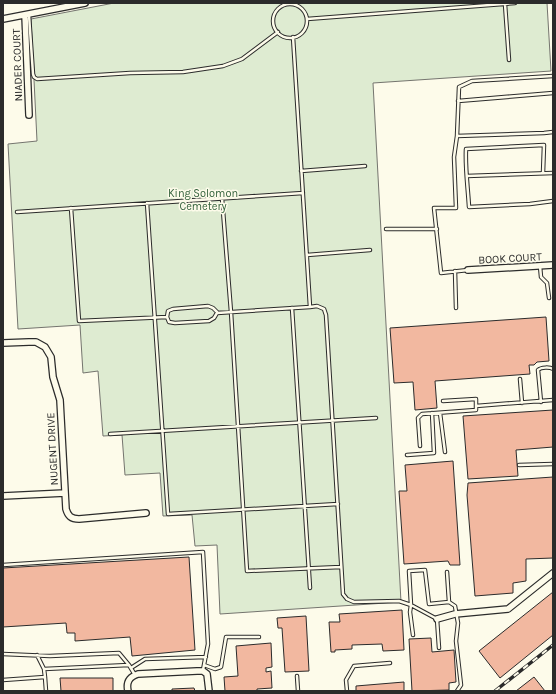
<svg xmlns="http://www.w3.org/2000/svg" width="556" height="694" font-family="Karla,sans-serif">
<rect width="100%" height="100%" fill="#fdfbea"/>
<path fill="#deebd1" stroke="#74746e" d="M114,3H547L551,71L373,83L401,602L220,614L217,545L195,546L192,515L163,516L160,473L125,475L122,435L103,436L98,371L83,373L80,325L18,329L8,144L37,141L31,19Z"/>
<path fill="#f2b8a0" stroke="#2b2b2b" d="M546,317L549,361L537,362L534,365H529L530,374L435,381L437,408L415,410L413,382L394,383L390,328Z
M553,410V447L516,450L518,476L468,479L463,416Z
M453,461L460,565H450L448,561L404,564L399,491H407L405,465Z
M553,477V558L526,559V581L513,583V593L475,596L467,495L468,483Z
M189,557L195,650L132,656L130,637L75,641V633H67L66,623L3,627V568Z
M553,592V635L500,678L479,651Z
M402,610L404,650L383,651L382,644L352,645V649L335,650V652H331L329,622H340L339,614Z
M306,616L309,671L285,672L282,628H278L277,618Z
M431,638L432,652L454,650L456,682L449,683V690L412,691L409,639Z
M271,643L272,667L266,668V672L271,671L272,688L257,689V691H225L224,677L238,676L236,646Z
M534,677L545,691H516Z
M60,678H113V691H61Z
M404,682V691H356V686Z
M194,688L195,691H172V689Z"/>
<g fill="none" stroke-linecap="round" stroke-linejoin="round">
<defs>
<path id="service" d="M505,4L509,60
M273 21a17 17 0 1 1 34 0a17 17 0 1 1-34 0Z
M29,15L33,74L34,77L37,79L130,73L183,72L223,66L242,59L278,32
M307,19L515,3
M293,37L310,307L317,306L324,309L326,315L343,594L347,599L354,602L399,601L411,605L410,612L413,635
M458,101L553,93
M457,136L459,87L472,81L553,76
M301,171L365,166
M543,173L544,145L466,149C465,168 468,188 469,207L530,204L553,201
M467,176L553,173
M222,198L231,312L247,571L341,567
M147,203L168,514L338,504
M71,208L79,321L167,317
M17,212L303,193
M386,229H437
M307,255L370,250
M540,266L541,277L547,283L549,298
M468,270L441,273L434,208H456L454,157L457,136L544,133L553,132
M455,271L456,308
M292,308L310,588
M217,313L310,307
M167,317L169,322L175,323L209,321L214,318L217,313
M167,317L168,311L173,309L208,306L213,308L217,312
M520,379L522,403
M541,402L538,370C541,367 550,367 553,369
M476,406L553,400
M440,413L445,452
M110,434L376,418
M420,446L418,418L422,414L476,410V399L443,401
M407,455L434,453L432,413
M519,465L553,464
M3,565L203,552L208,644L203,670
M447,572L449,602
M439,648L437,619L411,605L409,571L425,570L429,604L449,602L455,606L458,623L456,641L461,685L457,691
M3,654L50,656L119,653L129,665L135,675
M37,655L44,669L129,665
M204,665L215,669L221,667L226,637H259
M131,668L145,659L206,657
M44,669L45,677
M297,676L298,691
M3,680L45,677L46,691
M347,691L346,680L354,666L390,663"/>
<path id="minor" d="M25,15L29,115
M3,19L85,3
M468,270L553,265
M3,343L29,342H36L45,347L51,357L53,377L60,400L66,509C68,516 71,519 79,519L146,513
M3,496L65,493
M437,619L455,614L508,609L553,573
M128,691C126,682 129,677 138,674L197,671H203L207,674L209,691"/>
</defs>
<use href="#service" stroke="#2b2b2b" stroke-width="4.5"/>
<use href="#minor" stroke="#2b2b2b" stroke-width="8"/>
<use href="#service" stroke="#fdfbea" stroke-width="2.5"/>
<use href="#minor" stroke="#fdfbea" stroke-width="5.5"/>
<defs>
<path id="rail" d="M495,691L553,645"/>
</defs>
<use href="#rail" stroke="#2b2b2b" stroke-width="3.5"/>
<use href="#rail" stroke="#fdfbea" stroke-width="2" stroke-dasharray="6" stroke-linecap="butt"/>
</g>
<g text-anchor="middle" stroke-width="3" stroke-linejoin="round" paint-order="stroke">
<g font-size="11" fill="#2b2b2b" stroke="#fdfbea">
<text transform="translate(17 65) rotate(-92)" y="4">NIADER COURT</text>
<text transform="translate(510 258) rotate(-3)" y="4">BOOK COURT</text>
<text transform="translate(52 449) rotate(-93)" y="4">NUGENT DRIVE</text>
</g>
<g font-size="11" fill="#34623c" stroke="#fdfbea">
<text x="203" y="197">King Solomon<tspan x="203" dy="13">Cemetery</tspan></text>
</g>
</g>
<rect width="556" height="694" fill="none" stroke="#2b2b2b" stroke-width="8"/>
</svg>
